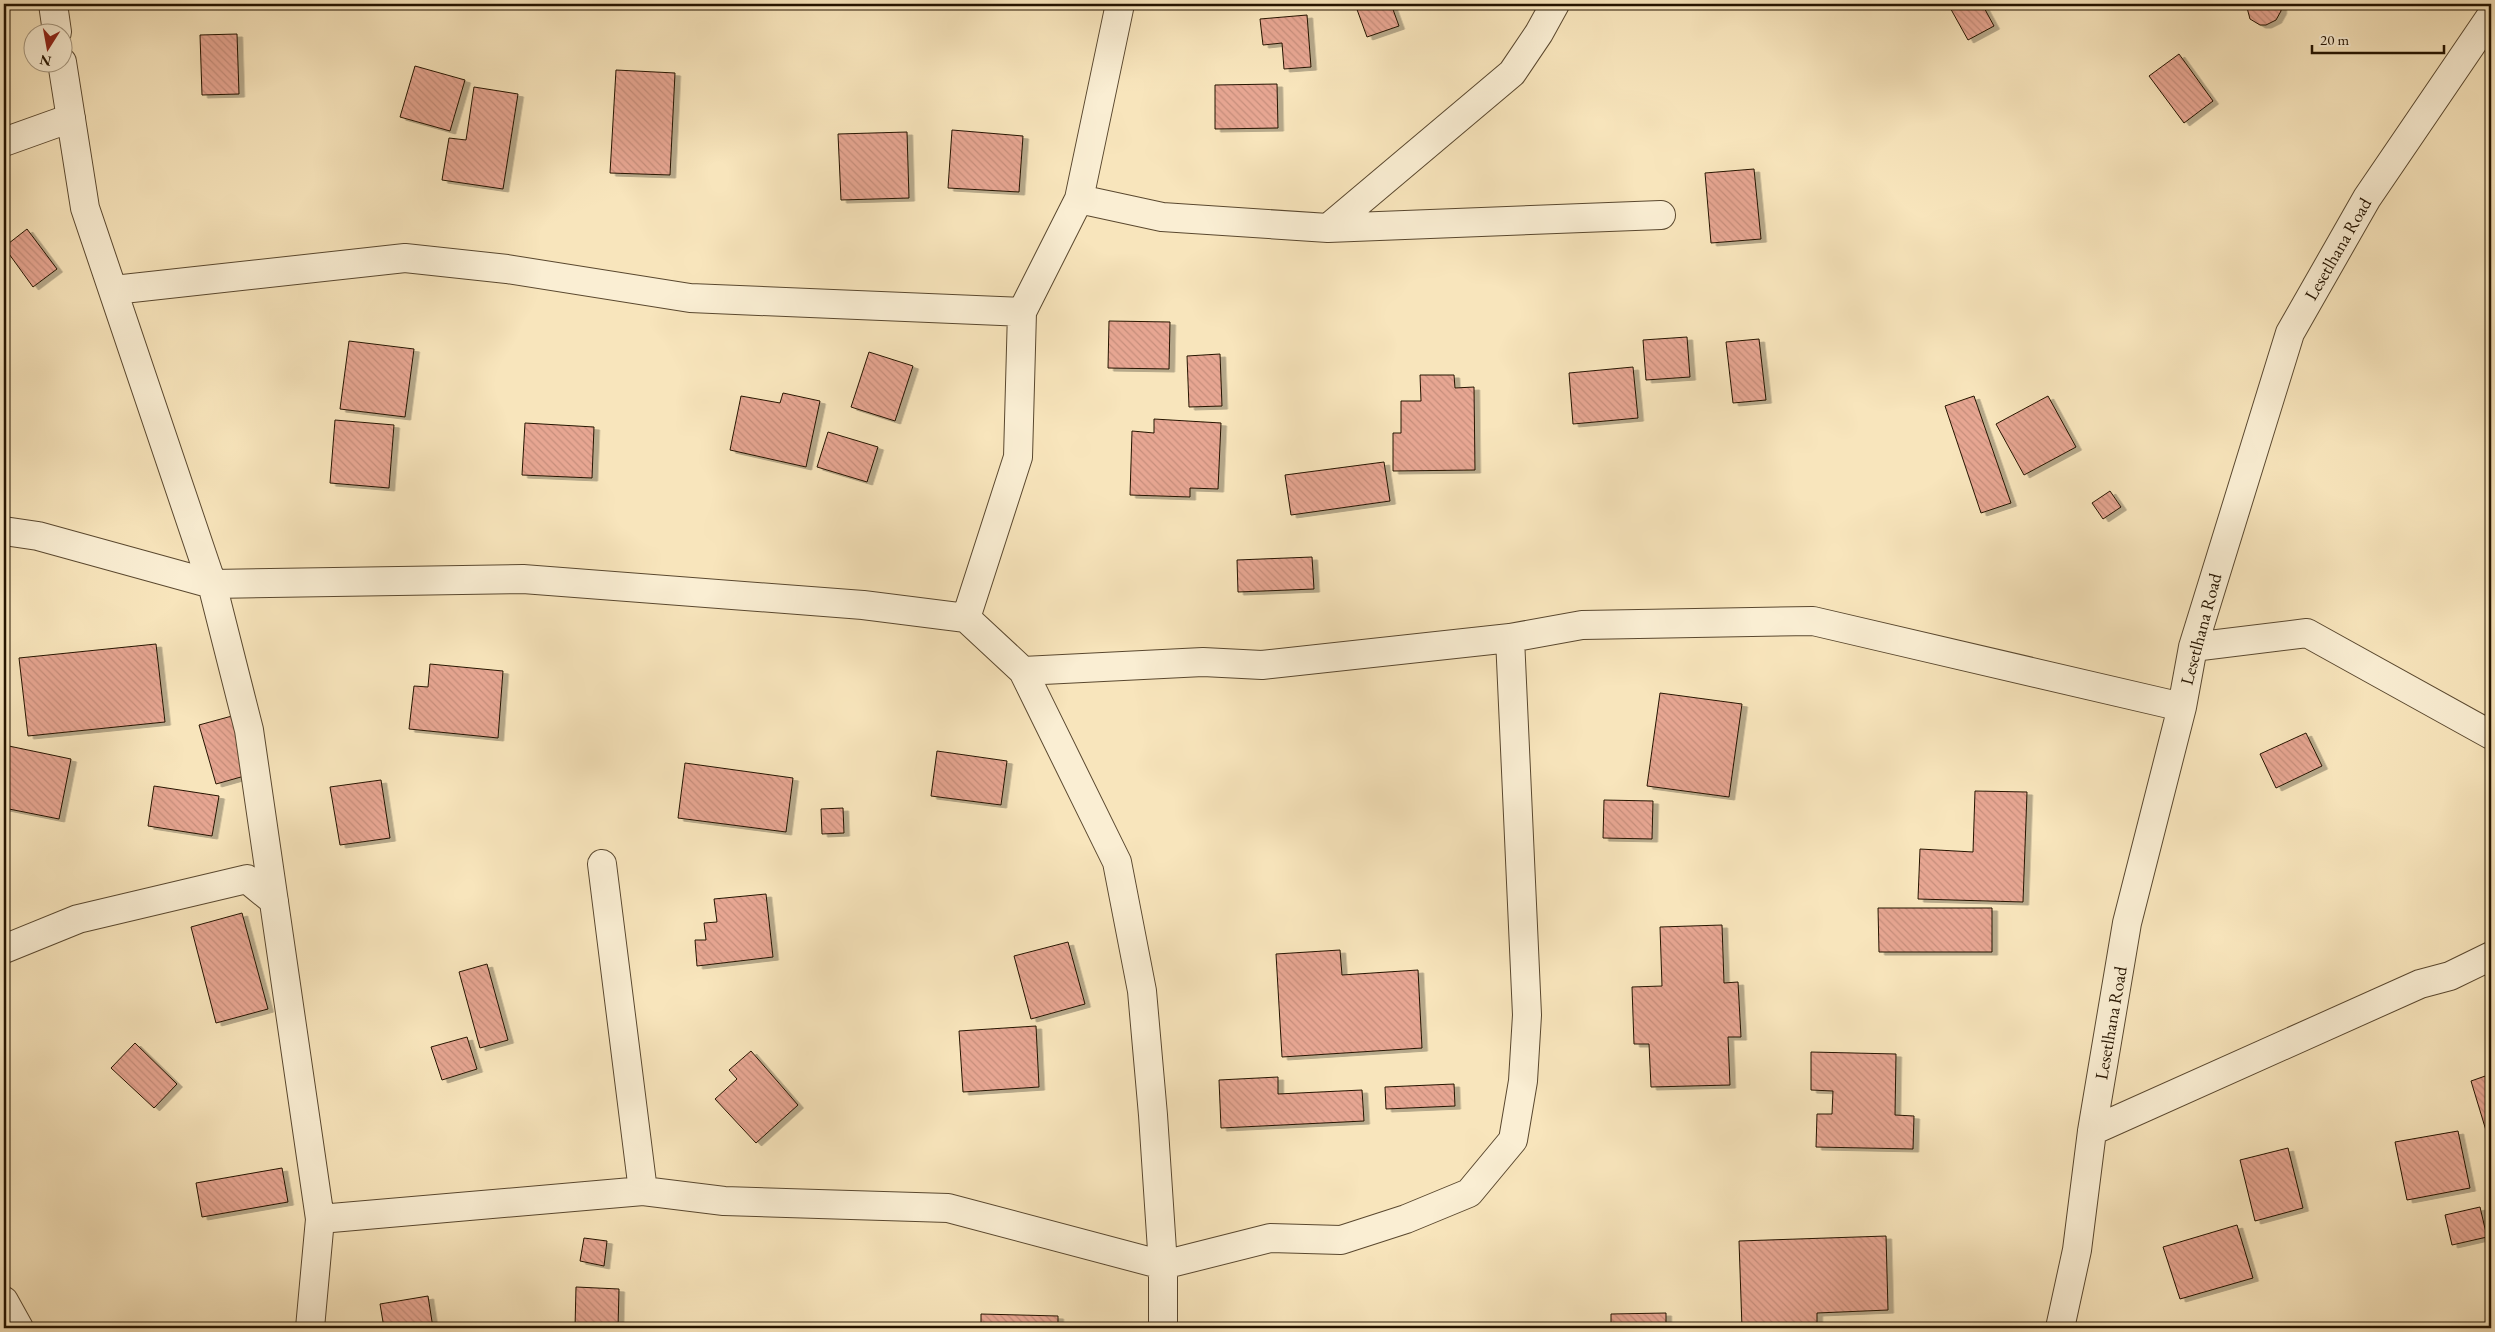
<svg xmlns="http://www.w3.org/2000/svg" width="2495" height="1332" font-family="'EB Garamond',serif">
<defs>
<pattern id="building-back-hatch" width="6" height="6" patternUnits="userSpaceOnUse" patternTransform="scale(1.25)"><rect width="6" height="6" fill="#e7a692"/><path d="M-1 5l2 2M0 0l6 6M5-1l2 2" fill="none" stroke="#c68e7c"/></pattern>
<filter id="shadow"><feDropShadow dx="5.5" dy="3" stdDeviation="0" flood-color="#0004"/></filter>
</defs>
<rect width="100%" height="100%" fill="#f8e5bc"/>
<filter id="stains"><feTurbulence type="fractalNoise" baseFrequency=".004" numOctaves="4"/><feColorMatrix values="0 0 0 0 .2 0 0 0 0 .09 0 0 0 0 .02 0 0 0 .5 -.17"/></filter>
<radialGradient id="worn" r=".72"><stop offset=".6" stop-color="#630" stop-opacity="0"/><stop offset="1" stop-color="#630" stop-opacity=".3"/></radialGradient>
<path fill="url(#building-back-hatch)" stroke="#251400" filter="url(#shadow)" d="M1355,4H1391L1399,26L1367,37Z
M1948,4H1982L1994,26L1968,40Z
M2246,4H2281V11L2276,20L2266,25H2260L2250,19Z
M1307,15L1311,67L1284,69L1282,43L1263,45L1260,19Z
M237,34L239,94L202,95L200,35Z
M2179,54L2213,101L2184,123L2149,76Z
M415,66L465,80L450,131L400,117Z
M616,70L675,73L670,175L610,173Z
M1277,84L1278,128L1215,129V85Z
M474,87L518,94L503,189L442,180L449,138L466,140Z
M952,130L1023,136L1019,192L948,188Z
M907,132L909,198L841,200L838,134Z
M1754,169L1761,239L1711,243L1705,173Z
M27,229L57,269L33,287L4,247Z
M1109,321L1170,322L1169,369L1108,368Z
M1687,337L1690,377L1646,380L1643,340Z
M1759,339L1766,400L1733,403L1726,342Z
M349,341L414,349L405,417L340,409Z
M869,352L913,366L895,421L851,407Z
M1220,354L1222,406L1189,407L1187,356Z
M1633,367L1638,418L1573,424L1569,373Z
M1420,375H1454L1455,388L1474,387L1475,470L1393,471V433H1401V401H1421Z
M783,393L820,401L806,467L730,450L741,396L780,403Z
M1974,396L2011,503L1981,513L1945,406Z
M2048,396L2076,447L2024,475L1996,424Z
M1154,419L1221,423L1218,489L1190,488V497L1130,495L1132,431L1154,433Z
M335,420L394,425L389,488L330,483Z
M525,423L594,427L592,478L522,475Z
M828,432L878,447L867,482L817,467Z
M1384,462L1390,501L1291,515L1285,475Z
M2110,491L2121,507L2103,519L2092,503Z
M1312,557L1314,589L1238,592L1237,560Z
M156,644L165,722L28,736L19,658Z
M430,664L503,671L498,738L409,729L414,686L428,687Z
M1660,693L1742,704L1729,797L1647,786Z
M232,716L248,775L216,784L199,725Z
M2306,733L2322,766L2276,788L2260,754Z
M4,745L71,759L59,819L4,808Z
M937,751L1007,761L1001,805L931,796Z
M685,763L793,778L786,832L678,818Z
M381,780L390,838L340,845L330,787Z
M154,786L219,796L212,836L148,826Z
M1975,791L2027,792L2023,902L1918,899L1920,849L1973,852Z
M1604,800L1653,801L1652,839L1603,838Z
M843,808L844,833L822,834L821,809Z
M766,894L773,957L697,966L695,940H706L704,923L717,922L714,899Z
M1878,908H1992V952H1879Z
M242,913L268,1009L216,1023L191,927Z
M1722,925L1724,983L1738,982L1741,1037H1728L1730,1085L1651,1087L1649,1044H1634L1632,987L1662,986L1660,927Z
M1068,942L1085,1004L1031,1019L1014,956Z
M1340,950L1342,975L1418,970L1422,1048L1282,1057L1276,954Z
M487,964L508,1040L480,1048L459,972Z
M1036,1026L1039,1087L963,1092L959,1031Z
M467,1037L477,1069L442,1080L431,1047Z
M135,1043L177,1084L154,1108L111,1068Z
M751,1051L798,1105L756,1143L715,1099L737,1079L729,1070Z
M1811,1052L1896,1054L1895,1115L1914,1116L1913,1149L1816,1147L1817,1114H1832L1833,1091L1811,1090Z
M2491,1074V1147L2471,1081Z
M1278,1077V1094L1362,1090L1364,1121L1221,1128L1219,1080Z
M1454,1084L1455,1106L1386,1109L1385,1087Z
M2458,1131L2470,1188L2407,1200L2395,1142Z
M2288,1148L2303,1208L2255,1221L2240,1160Z
M282,1168L288,1202L202,1217L196,1183Z
M2480,1207L2487,1237L2452,1245L2445,1215Z
M2237,1225L2253,1278L2180,1299L2163,1247Z
M1886,1236L1888,1310L1817,1313V1328H1742L1739,1241Z
M584,1238L607,1241L604,1266L580,1261Z
M576,1287L619,1289L618,1328H575Z
M428,1296L433,1328H384L380,1304Z
M1666,1313V1328H1611V1314Z
M981,1314L1058,1316V1328H981Z"/>
<g fill="none" stroke-linecap="round" stroke-linejoin="round">
<defs>
<path id="minor" d="M53,4L57,32
M62,62L85,208L212,584L249,730L320,1219L310,1328
M4,142L71,118
M1079,199L1162,217L1328,228L1512,73L1539,33L1555,4
M1328,228L1661,215
M114,290L405,258L507,269L690,298L1022,312
M4,531L38,536L212,584L523,579L863,605L966,618L1023,671L1203,662L1262,665L1510,638L1582,625L1813,621L2182,707
M966,618L1018,457L1022,312L1079,199L1120,4
M2193,647L2307,633L2491,735
M1023,671L1117,862L1142,991L1153,1115L1163,1265V1328
M602,864L643,1191L724,1201L948,1208L1163,1265L1270,1238L1341,1240L1406,1219L1469,1193L1513,1140L1523,1081L1527,1015L1510,638
M4,949L78,919L247,879L274,901
M2092,1131L2420,984L2450,976L2491,956
M320,1219L643,1191
M4,1301L19,1328
M2060,1328L2077,1250L2092,1131L2127,923L2182,707L2193,647L2290,333L2367,198L2491,16"/>
</defs>
<use href="#minor" stroke="#5a482f" stroke-width="30"/>
<use href="#minor" stroke="#faeed3" stroke-width="28"/>
</g>
<g text-anchor="middle" stroke-width="4" stroke-linejoin="round" paint-order="stroke">
<g font-size="18" fill="#251400" stroke="#faeed3">
<text transform="translate(2338 249) rotate(-60)" y="6">Lesetlhana Road</text>
<text transform="translate(2201 629) rotate(-75)" y="6">Lesetlhana Road</text>
<text transform="translate(2111 1023) rotate(-80)" y="6">Lesetlhana Road</text>
</g>
</g>
<rect width="2495" height="1332" fill="none" stroke="#f8e5bc" stroke-width="20"/>
<rect x="5" y="5" width="2485" height="1322" fill="none" stroke="#251400" stroke-width="2.5"/>
<rect x="10" y="10" width="2475" height="1312" fill="none" stroke="#251400"/>
<g transform="translate(48 48) rotate(191)"><circle r="24" fill="#faeed3" stroke="#a5977f"/>
<path d="M0-4L9 19L0 12L-9 19Z" fill="#8f2418"/>
<text y="-8" font-size="14" font-weight="bold" text-anchor="middle" fill="#251400">N</text>
</g>
<path d="M2312 45v8h132v-8" fill="none" stroke="#251400" stroke-width="2.5"/>
<text x="2320" y="45" font-size="15" fill="#251400" stroke="#faeed3" stroke-width="4" paint-order="stroke">20 m</text>
<rect width="100%" height="100%" filter="url(#stains)"/>
<rect width="100%" height="100%" fill="url(#worn)"/>
</svg>
